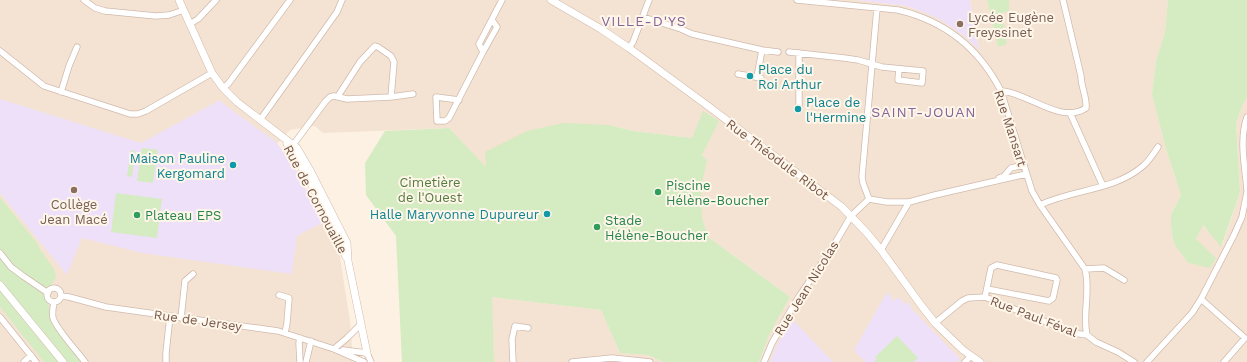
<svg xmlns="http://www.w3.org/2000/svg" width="1247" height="362" font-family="'Work Sans',sans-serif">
<rect width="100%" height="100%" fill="#fdf1e3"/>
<path fill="#f4e3d2" d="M0,0H856L906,6L923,12L939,19L963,35L979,49L970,0H987L998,46L1007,44L1002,13L1009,11V0H1168L1165,32L1156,61L1152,94L1166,149L1181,195L1171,215V227L1174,244L1188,263L1210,267L1196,239L1202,225L1222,246L1240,192L1236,123L1243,104L1247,97V362H759L769,335L790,297L708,237L702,217L701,189L707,160L702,155L718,121L692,138L633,131L609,125L486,168L449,128L323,133L315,126L290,130L277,144L291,160L339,251L350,321L353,362H82L51,323L49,306L43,295L41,251L38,248V244L0,197Z
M491,297L601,310L620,353L648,355L663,362H494Z
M0,307L29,342L44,362H0Z"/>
<path fill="#eee0f9" d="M856,0H970L979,50L963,35L939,19L923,12L906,6Z
M0,99L141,143L220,100L225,105L275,141L289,158L325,225L320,224L297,236L292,274L142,253L82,238L67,275L0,193Z
M887,292L894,301L899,297L905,305L908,301L912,309L960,359L957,362H865L854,350Z
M791,318L833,362H770L777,345Z"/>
<path fill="#d5ebc1" d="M987,0H1009V11L1002,13L1007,44L998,47Z
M1168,0H1247V97L1243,104L1236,123L1240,192L1221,247L1203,225L1196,239L1216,258L1210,268L1188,263L1174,244L1171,227V215L1181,195L1166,149L1152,94L1156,61L1165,32Z
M703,111L719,121L702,155L707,160L701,189L702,217L708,237L790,297L769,335L759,362H663L648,355L620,353L601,310L492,297L494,362H402L396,236L366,195L365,163L385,131L449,128L486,167L485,152L527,131L564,123L609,125L633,131L692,138Z
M142,148L158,150L153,183L137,181Z
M131,150L135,151L132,177L127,176Z
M116,193L162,199L157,238L111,232Z
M0,197L38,244L39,248L54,269L56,278L43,295L49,306L51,323L82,362H44L0,307Z
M897,336L918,358L913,362H874L877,359L875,357Z"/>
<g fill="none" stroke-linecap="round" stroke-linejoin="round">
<defs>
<path id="street" d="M84,0L95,8L105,11L156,16L169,15L184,10
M797,0L898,10C945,21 979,48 1001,91L1032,191L1040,205L1085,269C1091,291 1082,314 1087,335
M643,17L681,29L692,34L762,50L778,52
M190,24L198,19L216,0
M629,48L633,42L649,0
M0,51L44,86L130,114H138L146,111L212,73
M483,52L497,27L492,20
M789,52L844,58L858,60L882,67L923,71L922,83L898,80L899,69
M799,53V105
M738,74L761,78
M757,77L762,50
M223,88L228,84L290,0
M1001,91C1027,92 1061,125 1086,108C1087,97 1081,87 1081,76L1063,0
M61,92L69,66L77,47
M338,96L360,62L375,46L378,47L391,56L394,62L391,97
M459,100L436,97L437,121H445L449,118L483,52L479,44L502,0
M1070,113L1103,186
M1247,117C1239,140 1245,166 1247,190
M260,120L337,12L342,0
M293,145L325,102L330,97L334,96L347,99L391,97L413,94
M999,178L1004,176L1011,168L1024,165
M869,199L863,183L862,177L877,8
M869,199L887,202H909L935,195L1026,174
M1040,205C1073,189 1114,191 1143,166C1149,161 1154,153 1158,147
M881,250L909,202
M0,253L11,267L23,276L48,293
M1085,269L1104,268L1124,280
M47 295a7 7 0 1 1 14 0a7 7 0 1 1-14 0Z
M279,295L289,298L287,323L285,333
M61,296L69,297L106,307L278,331L334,349L364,362
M985,297L991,268L997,265L1056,278L1057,280L1053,298L1049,301L987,289
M1201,299L1245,338L1224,362
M54,302C53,307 52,313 53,318C57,330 77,351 85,362
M0,317L36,362
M181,318L185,281L193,274
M935,323L962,301L968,298L985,297L1073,333L1087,335L1096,342L1118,352L1134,362
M300,338L299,343L300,362
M334,349L347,338L360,325
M343,350L367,353L371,362
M24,362L31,355
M166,362V353L170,316
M306,362L311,341
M513,362L512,339L515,326L528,328
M572,362L612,358L650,362
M764,362L772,343L798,298L834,245L851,216L869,199
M965,362L971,356
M1147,362L1192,313L1201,299L1234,235L1242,217L1247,192"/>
<path id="secondary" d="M179,0L212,73L223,88L237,102L297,148L311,172L347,243L348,261L367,353
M551,0L601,29L629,48L708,106L842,207L867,233L881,250L921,305L935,323L963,350L980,362
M287,144C311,179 329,218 346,257
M0,285L63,362"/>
</defs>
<use href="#street" stroke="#d0baad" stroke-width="7"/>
<use href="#secondary" stroke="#d3baaa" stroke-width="8"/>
<use href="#street" stroke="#fff" stroke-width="5.5"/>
<use href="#secondary" stroke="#fff" stroke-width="7"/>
</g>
<g fill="#8d6e63" stroke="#fff6ea" stroke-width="1.5">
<circle cx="960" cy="24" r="4"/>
<circle cx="74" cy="190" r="4"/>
</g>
<g fill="#0f9aa8" stroke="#fff6ea" stroke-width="1.5">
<circle cx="750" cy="76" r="4"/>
<circle cx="798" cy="109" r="4"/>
<circle cx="233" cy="165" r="4"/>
<circle cx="547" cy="214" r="4"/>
</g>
<g fill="#2e9e5b" stroke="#fff6ea" stroke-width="1.5">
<circle cx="658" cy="192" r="4"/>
<circle cx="137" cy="215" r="4"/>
<circle cx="597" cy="227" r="4"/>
</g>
<g text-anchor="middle" stroke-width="4" stroke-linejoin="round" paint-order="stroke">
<g font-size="13" fill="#785e54" stroke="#fff6ea" text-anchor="start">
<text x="968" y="22">Lycée Eugène<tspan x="968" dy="15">Freyssinet</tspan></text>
<text x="74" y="209" text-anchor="middle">Collège<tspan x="74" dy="15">Jean Macé</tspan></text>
</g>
<g font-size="13" fill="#0d838f" stroke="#fff6ea" text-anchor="start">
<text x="758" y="74">Place du<tspan x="758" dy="15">Roi Arthur</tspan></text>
<text x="806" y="107">Place de<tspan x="806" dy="15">l'Hermine</tspan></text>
<text x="225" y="163" text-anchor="end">Maison Pauline<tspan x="225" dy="15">Kergomard</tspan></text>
<text x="539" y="219" text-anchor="end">Halle Maryvonne Dupureur</text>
</g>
<g font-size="13" fill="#755649" stroke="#fff6ea">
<text transform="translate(1011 128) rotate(72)" y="5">Rue Mansart</text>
<text transform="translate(778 159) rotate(37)" y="5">Rue Théodule Ribot</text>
<text transform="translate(316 199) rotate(62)" y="5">Rue de Cornouaille</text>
<text transform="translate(806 288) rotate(-58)" y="5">Rue Jean Nicolas</text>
<text transform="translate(1034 316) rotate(21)" y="5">Rue Paul Féval</text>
<text transform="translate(198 320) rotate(8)" y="5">Rue de Jersey</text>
</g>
<g font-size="13" fill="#557c40" stroke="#fff6ea">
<text x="430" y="187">Cimetière<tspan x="430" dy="15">de l'Ouest</tspan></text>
</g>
<g font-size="13" fill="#27864d" stroke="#fff6ea" text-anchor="start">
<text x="666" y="190">Piscine<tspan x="666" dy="15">Hélène-Boucher</tspan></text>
<text x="145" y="220">Plateau EPS</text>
<text x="605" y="225">Stade<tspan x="605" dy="15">Hélène-Boucher</tspan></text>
</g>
<g font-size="14" letter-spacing="1" fill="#846499" stroke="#fff6ea">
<text x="644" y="26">VILLE-D'YS</text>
<text x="924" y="117">SAINT-JOUAN</text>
</g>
</g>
</svg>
